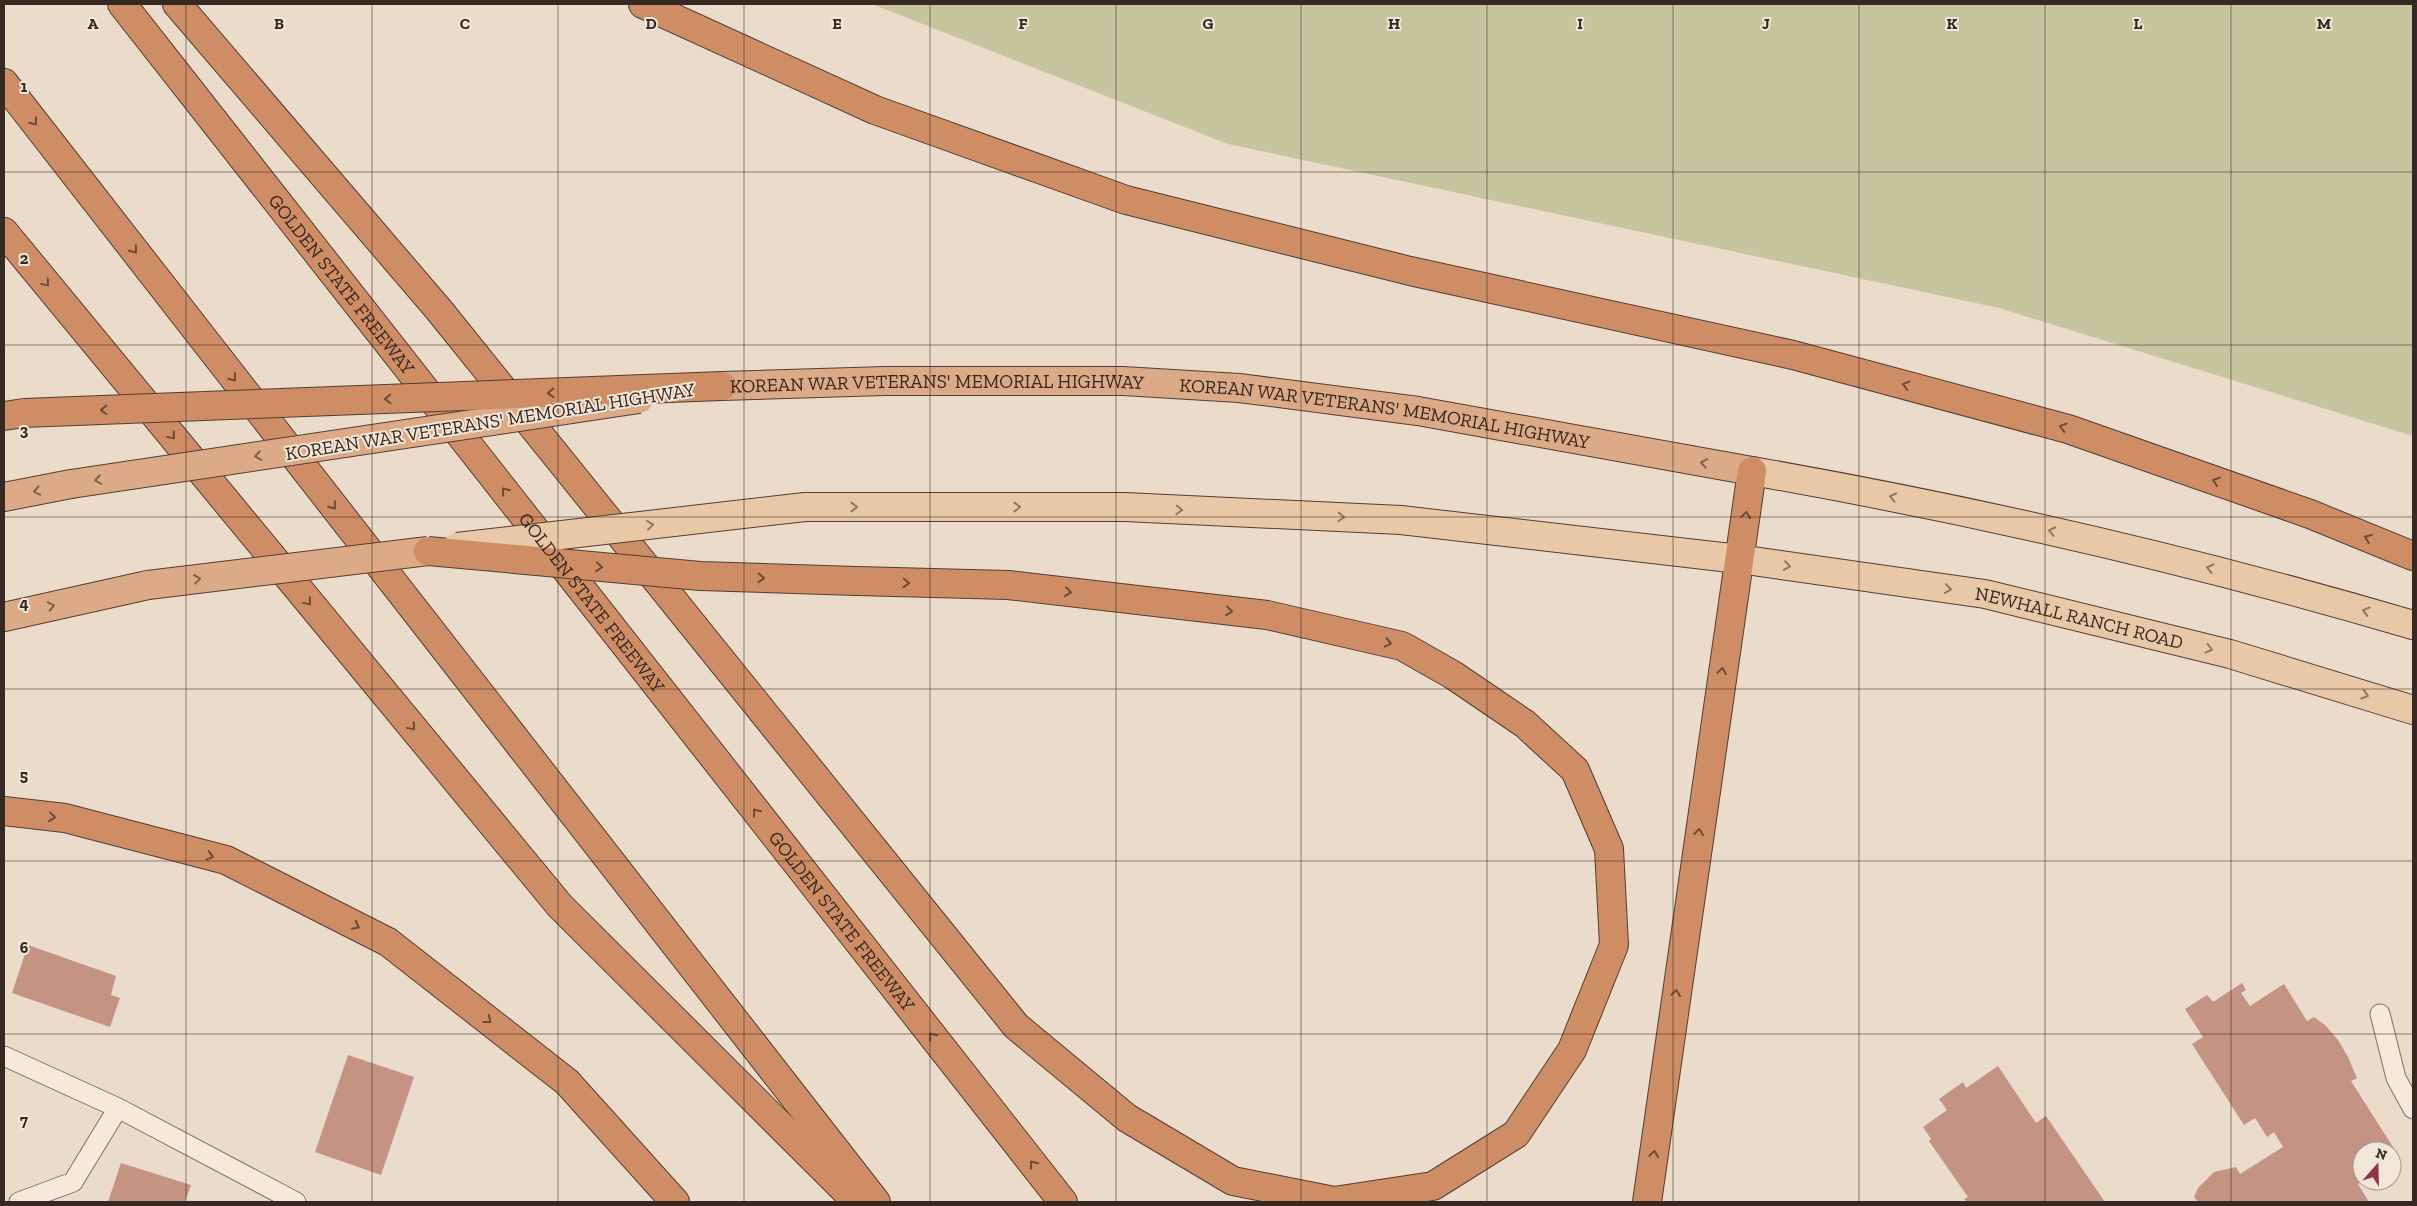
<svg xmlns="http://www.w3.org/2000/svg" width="2417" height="1206" font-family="'Zilla Slab',serif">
<rect width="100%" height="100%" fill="#eadbca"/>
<path fill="#c7c59e" d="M872,4H2413V436L1999,308L1228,144Z"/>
<path fill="#c49384" d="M28,945L116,976L111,995L120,998L110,1027L12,993Z
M2242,983L2246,990L2241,993L2250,1006L2284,984L2307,1021L2314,1017L2325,1025L2338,1040L2348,1057L2357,1078L2351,1081L2400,1158L2392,1163V1151H2362V1182L2358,1184L2369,1202H2198L2194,1197L2198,1188L2214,1172L2236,1167L2240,1174L2283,1147L2274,1132L2267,1137L2255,1118L2244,1125L2192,1044L2203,1037L2185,1009L2207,995L2213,1002Z
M348,1055L414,1077L381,1175L315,1152Z
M1998,1066L2036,1123L2046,1116L2105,1202H1967L1964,1199L1968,1197L1929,1141L1931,1139L1923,1127L1947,1110L1939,1099L1963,1082L1966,1088Z
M121,1163L191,1185L185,1202H108Z"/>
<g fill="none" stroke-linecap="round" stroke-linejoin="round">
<defs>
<path id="service" d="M2380,1014L2396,1078L2413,1109
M4,1056L118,1108
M19,1202L73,1182L118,1108L296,1202"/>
<g id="primary">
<path d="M1752,471C1975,510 2196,561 2413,625"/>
<path id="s1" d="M805,507H1125L1401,520L1739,559L1985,594L2230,654L2413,710"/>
</g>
<g id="trunk">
<path id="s2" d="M722,386L885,381H1123L1239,388L1418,411L1752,471"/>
<path d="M4,497L71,484"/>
<path d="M4,617L148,585"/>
</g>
<g id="motorway">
<path id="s3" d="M122,4L1063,1202"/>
<path d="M177,4L439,310L1016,1026L1127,1118L1233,1181L1334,1201L1433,1186L1516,1134L1572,1050L1614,945L1609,849L1575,770L1525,724L1453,675L1402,646L1267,615L1008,585L857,581"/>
<path d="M643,4L875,110L1126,200L1410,271L1793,355L2068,429L2310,514L2413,556"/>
<path d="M4,83L876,1202"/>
<path d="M4,232L560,906L857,1202"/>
<path d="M4,416L24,413"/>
<path d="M4,811L65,818L226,860L388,942L567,1082L675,1202"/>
<path d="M1647,1202L1752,471"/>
</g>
</defs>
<use href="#service" stroke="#856d60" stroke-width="21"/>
<use href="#primary" stroke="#533d33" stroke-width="30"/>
<use href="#trunk" stroke="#533d33" stroke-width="30"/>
<use href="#motorway" stroke="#533d33" stroke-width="30"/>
<use href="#service" stroke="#f6e9dc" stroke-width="19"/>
<use href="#primary" stroke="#e8c8a6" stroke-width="28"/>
<use href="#trunk" stroke="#dcaa86" stroke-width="28"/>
<use href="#motorway" stroke="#cf8d65" stroke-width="28"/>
<defs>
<path id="primary-bridge" d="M457,547L805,507"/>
<path id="trunk-bridge" d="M71,484L639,399
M148,585L428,551"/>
<path id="motorway-bridge" d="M24,413L722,386
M428,551L700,576L857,581"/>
</defs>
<use href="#primary-bridge" stroke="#533d33" stroke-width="30" stroke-linecap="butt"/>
<use href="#trunk-bridge" stroke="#533d33" stroke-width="30" stroke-linecap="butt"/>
<use href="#motorway-bridge" stroke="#533d33" stroke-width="30" stroke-linecap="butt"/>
<use href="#primary-bridge" stroke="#e8c8a6" stroke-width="28"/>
<use href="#trunk-bridge" stroke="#dcaa86" stroke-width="28"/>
<use href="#motorway-bridge" stroke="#cf8d65" stroke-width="28"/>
</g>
<defs><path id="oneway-chevron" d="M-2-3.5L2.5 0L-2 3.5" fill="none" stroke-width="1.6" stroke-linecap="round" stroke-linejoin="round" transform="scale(1.25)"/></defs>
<g stroke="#6c4b39">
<use href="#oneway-chevron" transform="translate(34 122) rotate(52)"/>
<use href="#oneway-chevron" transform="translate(134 250) rotate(52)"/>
<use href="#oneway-chevron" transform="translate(46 283) rotate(50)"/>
<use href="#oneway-chevron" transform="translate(233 378) rotate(52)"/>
<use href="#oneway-chevron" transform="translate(1906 385) rotate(-165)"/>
<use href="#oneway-chevron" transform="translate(551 393) rotate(178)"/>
<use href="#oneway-chevron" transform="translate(388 399) rotate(178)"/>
<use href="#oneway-chevron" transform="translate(104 410) rotate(178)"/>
<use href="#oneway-chevron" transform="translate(2063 427) rotate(-164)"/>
<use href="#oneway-chevron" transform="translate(172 436) rotate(50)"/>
<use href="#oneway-chevron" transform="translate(2216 481) rotate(-161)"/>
<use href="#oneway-chevron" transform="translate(505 491) rotate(-128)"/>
<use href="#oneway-chevron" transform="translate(333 506) rotate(52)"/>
<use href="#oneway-chevron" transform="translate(1746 515) rotate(-82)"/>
<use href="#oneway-chevron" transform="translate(2368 538) rotate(-158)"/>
<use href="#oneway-chevron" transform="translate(599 567) rotate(5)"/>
<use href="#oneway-chevron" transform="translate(761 578) rotate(2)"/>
<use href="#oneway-chevron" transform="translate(906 583) rotate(2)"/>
<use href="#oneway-chevron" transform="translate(1068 592) rotate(7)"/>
<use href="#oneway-chevron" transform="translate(308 602) rotate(50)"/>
<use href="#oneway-chevron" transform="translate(1229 611) rotate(7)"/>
<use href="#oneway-chevron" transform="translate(1388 643) rotate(13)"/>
<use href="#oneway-chevron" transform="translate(1722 671) rotate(-82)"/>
<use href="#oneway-chevron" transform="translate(412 727) rotate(50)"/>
<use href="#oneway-chevron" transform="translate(756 812) rotate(-128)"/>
<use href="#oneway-chevron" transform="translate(52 817) rotate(7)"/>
<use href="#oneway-chevron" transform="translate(1699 832) rotate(-82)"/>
<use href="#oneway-chevron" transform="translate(210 856) rotate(15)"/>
<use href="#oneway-chevron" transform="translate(356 926) rotate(27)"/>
<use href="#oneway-chevron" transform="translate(1676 993) rotate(-82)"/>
<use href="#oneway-chevron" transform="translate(488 1020) rotate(38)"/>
<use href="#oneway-chevron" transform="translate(932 1036) rotate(-128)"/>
<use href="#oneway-chevron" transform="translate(1654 1154) rotate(-82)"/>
<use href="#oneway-chevron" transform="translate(1033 1164) rotate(-128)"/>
</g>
<g stroke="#81624f">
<use href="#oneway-chevron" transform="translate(258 456) rotate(171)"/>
<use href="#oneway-chevron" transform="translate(1704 463) rotate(-170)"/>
<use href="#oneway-chevron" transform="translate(98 480) rotate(171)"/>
<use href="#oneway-chevron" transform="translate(37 491) rotate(169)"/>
<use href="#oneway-chevron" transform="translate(197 579) rotate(-7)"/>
<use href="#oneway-chevron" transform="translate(51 606) rotate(-12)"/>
</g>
<g stroke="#907864">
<use href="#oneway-chevron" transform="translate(1893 497) rotate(-168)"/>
<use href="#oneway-chevron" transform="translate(854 507)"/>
<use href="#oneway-chevron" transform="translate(1017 507)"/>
<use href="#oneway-chevron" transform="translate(1179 510) rotate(3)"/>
<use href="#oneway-chevron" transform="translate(1341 517) rotate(3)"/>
<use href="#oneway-chevron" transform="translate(650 525) rotate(-7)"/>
<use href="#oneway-chevron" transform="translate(2052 531) rotate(-168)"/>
<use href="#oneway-chevron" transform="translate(1787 566) rotate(8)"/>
<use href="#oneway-chevron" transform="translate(2210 568) rotate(-166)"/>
<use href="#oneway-chevron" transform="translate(1948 589) rotate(8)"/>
<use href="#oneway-chevron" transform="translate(2366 611) rotate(-164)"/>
<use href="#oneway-chevron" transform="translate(2209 649) rotate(14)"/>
<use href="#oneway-chevron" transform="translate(2365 695) rotate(17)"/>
</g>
<path fill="none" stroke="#372822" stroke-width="1" stroke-opacity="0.55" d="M186,4V1202M372,4V1202M558,4V1202M744,4V1202M930,4V1202M1116,4V1202M1301,4V1202M1487,4V1202M1673,4V1202M1859,4V1202M2045,4V1202M2231,4V1202M4,172H2413M4,345H2413M4,517H2413M4,689H2413M4,861H2413M4,1034H2413"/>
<g text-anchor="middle" stroke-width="4" stroke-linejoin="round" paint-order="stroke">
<g font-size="19" fill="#372822" stroke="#f2e6d8">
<text dy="7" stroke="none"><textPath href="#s3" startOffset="356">GOLDEN STATE FREEWAY</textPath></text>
<text dy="7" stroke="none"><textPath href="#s2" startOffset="215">KOREAN WAR VETERANS' MEMORIAL HIGHWAY</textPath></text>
<text dy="7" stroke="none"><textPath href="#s2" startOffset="665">KOREAN WAR VETERANS' MEMORIAL HIGHWAY</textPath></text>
<text transform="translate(490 421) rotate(-9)" y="7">KOREAN WAR VETERANS' MEMORIAL HIGHWAY</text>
<text dy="7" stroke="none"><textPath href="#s3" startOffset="761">GOLDEN STATE FREEWAY</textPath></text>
<text dy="7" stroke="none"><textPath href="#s1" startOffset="1282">NEWHALL RANCH ROAD</textPath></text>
<text dy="7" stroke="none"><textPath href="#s3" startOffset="1166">GOLDEN STATE FREEWAY</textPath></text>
</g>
</g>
<g font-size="16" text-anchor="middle" font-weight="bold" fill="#372822" stroke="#f2e6d8" stroke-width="4" stroke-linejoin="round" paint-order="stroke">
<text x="93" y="29">A</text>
<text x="279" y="29">B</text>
<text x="465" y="29">C</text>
<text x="651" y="29">D</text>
<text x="837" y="29">E</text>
<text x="1023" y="29">F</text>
<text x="1208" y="29">G</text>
<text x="1394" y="29">H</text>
<text x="1580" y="29">I</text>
<text x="1766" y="29">J</text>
<text x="1952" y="29">K</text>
<text x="2138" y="29">L</text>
<text x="2324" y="29">M</text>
<text x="24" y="92">1</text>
<text x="24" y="264">2</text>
<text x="24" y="436">3</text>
<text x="24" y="609">4</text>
<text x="24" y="781">5</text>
<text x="24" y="953">6</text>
<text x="24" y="1126">7</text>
</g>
<rect width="2417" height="1206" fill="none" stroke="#372822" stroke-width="10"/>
<g transform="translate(2377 1166) rotate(20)"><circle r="24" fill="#f2e6d8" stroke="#a79a8f"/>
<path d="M0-4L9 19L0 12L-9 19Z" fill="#8d3647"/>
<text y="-8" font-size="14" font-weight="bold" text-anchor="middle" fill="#372822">N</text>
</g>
</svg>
